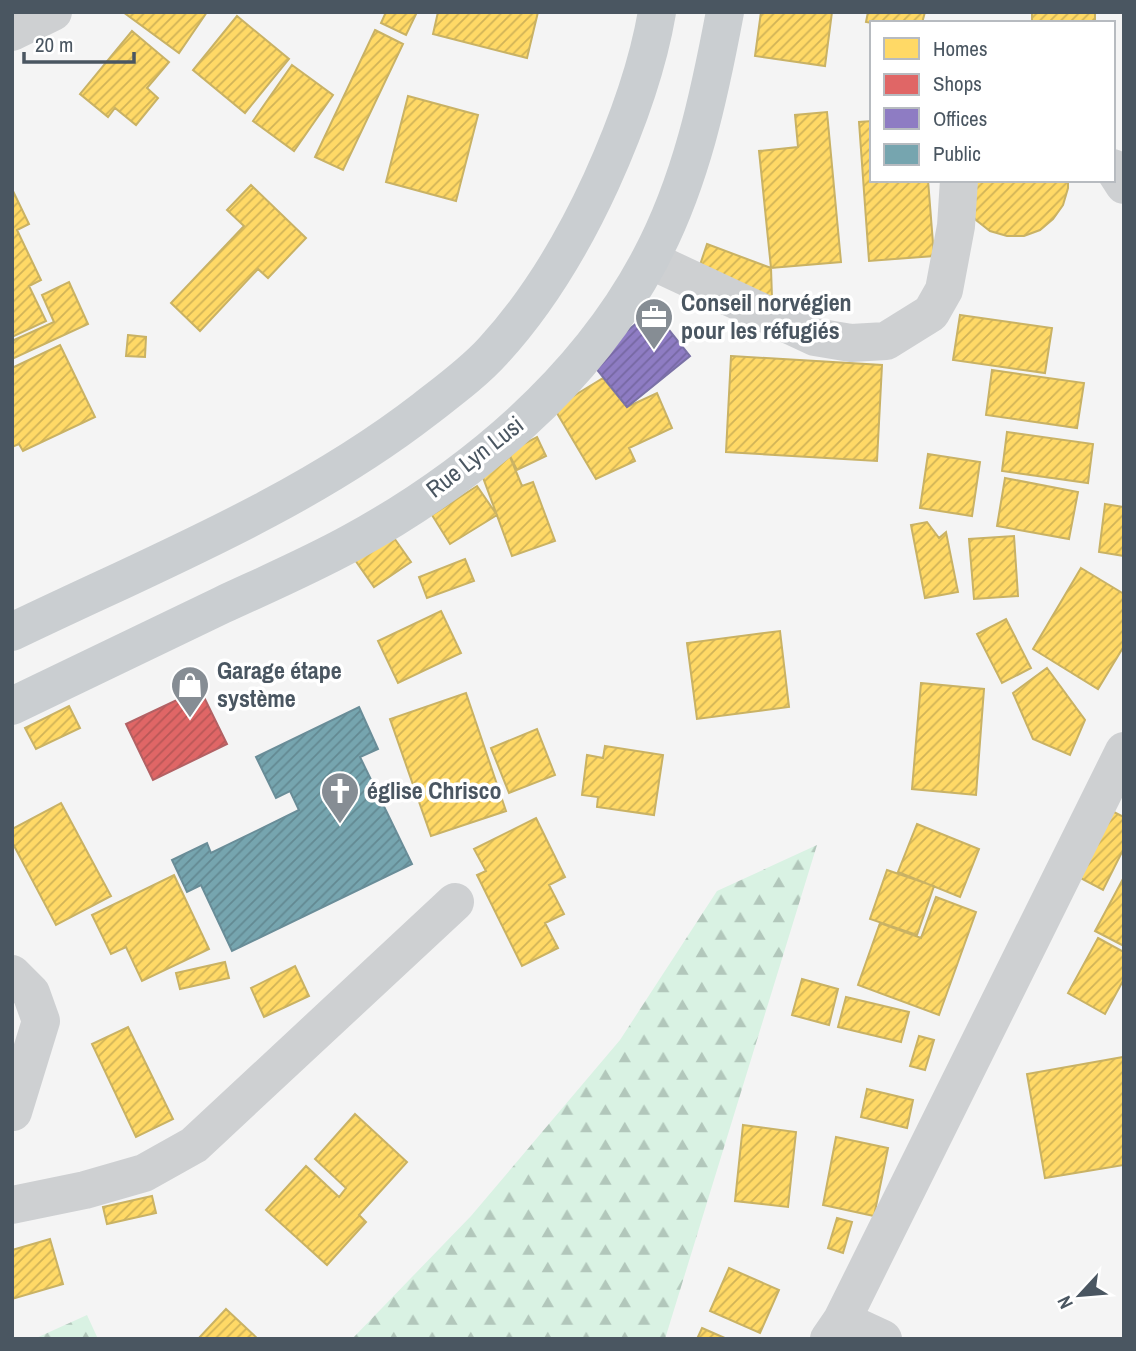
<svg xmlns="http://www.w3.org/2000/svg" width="1136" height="1351" font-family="'Archivo Narrow',sans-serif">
<defs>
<pattern id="forest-firs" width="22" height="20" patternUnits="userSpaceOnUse" patternTransform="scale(1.75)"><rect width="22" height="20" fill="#d9f2e3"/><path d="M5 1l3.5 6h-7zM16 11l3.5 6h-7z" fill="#b2c7bb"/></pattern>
<pattern id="homes-hatch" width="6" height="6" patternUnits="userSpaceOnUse" patternTransform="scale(1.75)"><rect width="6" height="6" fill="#ffd966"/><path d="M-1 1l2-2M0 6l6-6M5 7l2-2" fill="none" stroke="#d0b357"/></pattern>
<pattern id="shops-hatch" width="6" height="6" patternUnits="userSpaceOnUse" patternTransform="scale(1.75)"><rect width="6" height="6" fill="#e06666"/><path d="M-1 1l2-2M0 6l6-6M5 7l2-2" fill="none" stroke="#b85757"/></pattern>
<pattern id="offices-hatch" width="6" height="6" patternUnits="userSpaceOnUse" patternTransform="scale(1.75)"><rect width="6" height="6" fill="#8e7cc3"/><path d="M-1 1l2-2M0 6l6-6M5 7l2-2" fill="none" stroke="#7668a2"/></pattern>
<pattern id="public-hatch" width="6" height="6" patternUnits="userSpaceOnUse" patternTransform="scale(1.75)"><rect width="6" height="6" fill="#76a5af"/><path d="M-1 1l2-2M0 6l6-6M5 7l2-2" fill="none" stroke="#638992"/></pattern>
</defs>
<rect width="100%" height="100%" fill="#f4f4f4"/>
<path fill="url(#forest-firs)" d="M817,845L665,1339H352L471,1216L620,1040L717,891Z
M87,1315L98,1339H34Z"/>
<path fill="url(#homes-hatch)" stroke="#c9b264" stroke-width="2" d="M123,12H207L179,53Z
M386,12H417L406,35L381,23Z
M438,12H538L527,58L433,34Z
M761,12H832L825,66L755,56Z
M868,12H925L922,23H872L866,22Z
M1032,12H1095V23H1032Z
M237,16L289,59L245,113L193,70Z
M375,30L403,44L343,170L315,157Z
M132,31L169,62L147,88L158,98L136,125L115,108L108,117L80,94Z
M292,65L333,95L294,151L253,121Z
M408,96L478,115L456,201L386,182Z
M827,112L841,262L771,268L759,151L798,147L795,115Z
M872,121V180H928L934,256L869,261L859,122Z
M961,180H1068V188L1063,205L1053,219L1040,230L1024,236H1007L990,231L976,220L965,206Z
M251,185L306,238L268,278L258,269L200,331L171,303L244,226L227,210Z
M12,189L29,224L17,230L41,280L29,286L46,321L12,337Z
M707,244L771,268L772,298L697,274Z
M69,282L88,324L12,359V341L54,322L42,295Z
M960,315L1052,328L1045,373L953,360Z
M128,335L146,337L145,357L126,356Z
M60,345L95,417L23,451L19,444L12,447V368Z
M731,356L882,365L877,461L726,452Z
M992,370L1084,383L1077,428L986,415Z
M603,378L627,407L657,393L672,428L629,448L635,461L596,479L554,408Z
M1007,432L1093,444L1088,483L1002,471Z
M537,437L546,456L517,470L508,452Z
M508,452L522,486L533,482L555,541L512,556L478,464Z
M928,454L980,462L972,516L920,508Z
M1005,478L1078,492L1069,539L997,526Z
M477,486L497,515L450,544L432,515Z
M1105,504L1124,507V556L1099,552Z
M927,522L939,538L946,532L958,592L925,598L911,525Z
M392,535L411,562L374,587L355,560Z
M1014,536L1018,596L974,599L969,539Z
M465,559L474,581L427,598L419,577Z
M1081,568L1124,594V646L1098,689L1033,649Z
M441,611L461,653L398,683L378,641Z
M1006,619L1031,668L1002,683L977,634Z
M780,631L789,707L697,719L687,643Z
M1047,668L1085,720L1070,755L1033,739L1013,693Z
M921,683L984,689L976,795L912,789Z
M466,693L506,811L431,836L390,719Z
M69,706L80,728L36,749L25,728Z
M537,729L555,775L509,793L491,748Z
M605,746L663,755L654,815L597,807L598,797L582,795L587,755L603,758Z
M61,803L111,896L56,925L12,842V829Z
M1106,808L1124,817V848L1103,890L1073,874Z
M536,818L565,877L549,885L564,914L545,923L558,948L522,966L477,875L486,871L474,849Z
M917,824L979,849L960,897L898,872Z
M887,870L934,886L917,935L870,919Z
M174,875L209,949L142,981L126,947L111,954L92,915Z
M1124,877V946L1095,931Z
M936,897L976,912L939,1015L858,985L880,923L921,938Z
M1098,938L1124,952V979L1105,1014L1068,993Z
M225,962L229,978L180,989L176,973Z
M295,966L309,996L264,1017L251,988Z
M802,979L838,989L829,1025L792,1015Z
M846,997L909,1012L901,1042L838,1027Z
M128,1027L173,1119L136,1137L92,1044Z
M919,1036L934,1040L925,1070L910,1066Z
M1123,1057L1124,1165L1045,1178L1027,1074Z
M867,1089L913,1100L907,1128L861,1117Z
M355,1114L407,1162L359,1215L366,1222L327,1265L266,1210L306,1166L339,1197L346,1188L315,1159Z
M743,1125L796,1132L788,1207L735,1201Z
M836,1137L888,1148L874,1216L823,1205Z
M152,1196L156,1213L107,1224L103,1207Z
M837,1218L852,1222L843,1253L828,1248Z
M50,1239L63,1284L12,1299V1250Z
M729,1268L779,1290L760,1333L710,1311Z
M226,1309L258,1339H198Z
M702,1328L727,1339H697Z"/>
<path fill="url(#shops-hatch)" stroke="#b36164" stroke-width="2" d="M200,689L227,744L153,780L126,724Z"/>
<path fill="url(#offices-hatch)" stroke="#7a71a6" stroke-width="2" d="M653,310L690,356L627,407L590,361Z"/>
<path fill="url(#public-hatch)" stroke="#698d98" stroke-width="2" d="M359,707L378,749L360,757L412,864L232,951L201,885L187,892L172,860L207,843L211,853L299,810L290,791L276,798L256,757Z"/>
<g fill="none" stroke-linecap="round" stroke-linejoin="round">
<path stroke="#ced0d2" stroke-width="38" d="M12,32L53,12
M1113,168L1124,185
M650,260L815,337L851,343L886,341L931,313L944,290L956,226L959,180
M12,974L31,993L41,1021L13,1112
M12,1205L85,1190L144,1173L194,1145L455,902
M842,1320L883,1339
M829,1339L842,1320L1124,751"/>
<path stroke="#caced1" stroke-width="38" d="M12,632C153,564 301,505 425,409C448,391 473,373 493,351C539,301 573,243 601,182C625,129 647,71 657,12
M12,706C82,673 152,639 222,605C265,585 309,566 351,543C471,477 585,382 650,259C691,182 709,97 725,12"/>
</g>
<defs>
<symbol id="office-pin" viewBox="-11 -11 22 30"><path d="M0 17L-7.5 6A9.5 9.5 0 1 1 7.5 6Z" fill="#868d94" stroke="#fff"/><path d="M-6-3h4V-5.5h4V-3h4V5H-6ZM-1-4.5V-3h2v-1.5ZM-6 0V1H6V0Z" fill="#fff"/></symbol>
<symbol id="shop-pin" viewBox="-11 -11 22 30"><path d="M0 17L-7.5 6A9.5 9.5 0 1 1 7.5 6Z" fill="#868d94" stroke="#fff"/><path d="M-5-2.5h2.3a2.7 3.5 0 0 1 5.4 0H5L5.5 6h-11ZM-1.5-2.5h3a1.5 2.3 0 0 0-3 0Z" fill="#fff"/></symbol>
<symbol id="church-pin" viewBox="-11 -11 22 30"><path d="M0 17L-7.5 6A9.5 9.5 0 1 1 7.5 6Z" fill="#868d94" stroke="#fff"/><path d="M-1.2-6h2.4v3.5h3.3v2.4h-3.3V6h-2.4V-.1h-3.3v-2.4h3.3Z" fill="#fff"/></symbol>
</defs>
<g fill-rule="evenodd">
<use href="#office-pin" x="632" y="295" width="44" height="60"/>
<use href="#shop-pin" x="168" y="663" width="44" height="60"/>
<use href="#church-pin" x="318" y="769" width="44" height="60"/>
</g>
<g text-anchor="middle" stroke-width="7" stroke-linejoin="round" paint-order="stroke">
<g font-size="24" font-weight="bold" fill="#4a5661" stroke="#fff" text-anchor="start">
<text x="681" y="311">Conseil norvégien<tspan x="681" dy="28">pour les réfugiés</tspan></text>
<text x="217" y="679">Garage étape<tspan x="217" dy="28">système</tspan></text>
<text x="367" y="799">église Chrisco</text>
</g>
<g font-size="24" fill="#4a5661" stroke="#fff">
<text transform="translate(475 457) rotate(-38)" y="8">Rue Lyn Lusi</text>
</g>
</g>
<rect width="1136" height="1351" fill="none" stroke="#4a5661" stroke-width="28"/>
<rect x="870" y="21" width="245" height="161" fill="#ffffff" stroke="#b7bbc0" stroke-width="2"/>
<rect x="884" y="38" width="35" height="21" fill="#ffd966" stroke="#b7bbc0" stroke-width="2"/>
<text x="933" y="56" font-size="21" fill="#4a5661">Homes</text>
<rect x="884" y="74" width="35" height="21" fill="#e06666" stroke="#b7bbc0" stroke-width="2"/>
<text x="933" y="91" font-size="21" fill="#4a5661">Shops</text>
<rect x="884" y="108" width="35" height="21" fill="#8e7cc3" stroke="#b7bbc0" stroke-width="2"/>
<text x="933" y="126" font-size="21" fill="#4a5661">Offices</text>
<rect x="884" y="144" width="35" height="21" fill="#76a5af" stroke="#b7bbc0" stroke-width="2"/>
<text x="933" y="161" font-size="21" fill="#4a5661">Public</text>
<g transform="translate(1080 1295) rotate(244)" stroke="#ffffff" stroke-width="5" paint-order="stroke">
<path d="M0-5L12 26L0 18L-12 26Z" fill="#4a5661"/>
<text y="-10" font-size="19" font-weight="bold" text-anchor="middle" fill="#4a5661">N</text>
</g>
<path d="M24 52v10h110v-10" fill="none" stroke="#4a5661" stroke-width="3.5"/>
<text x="35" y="52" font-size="21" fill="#4a5661" stroke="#ffffff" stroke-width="5" paint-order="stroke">20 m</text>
</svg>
